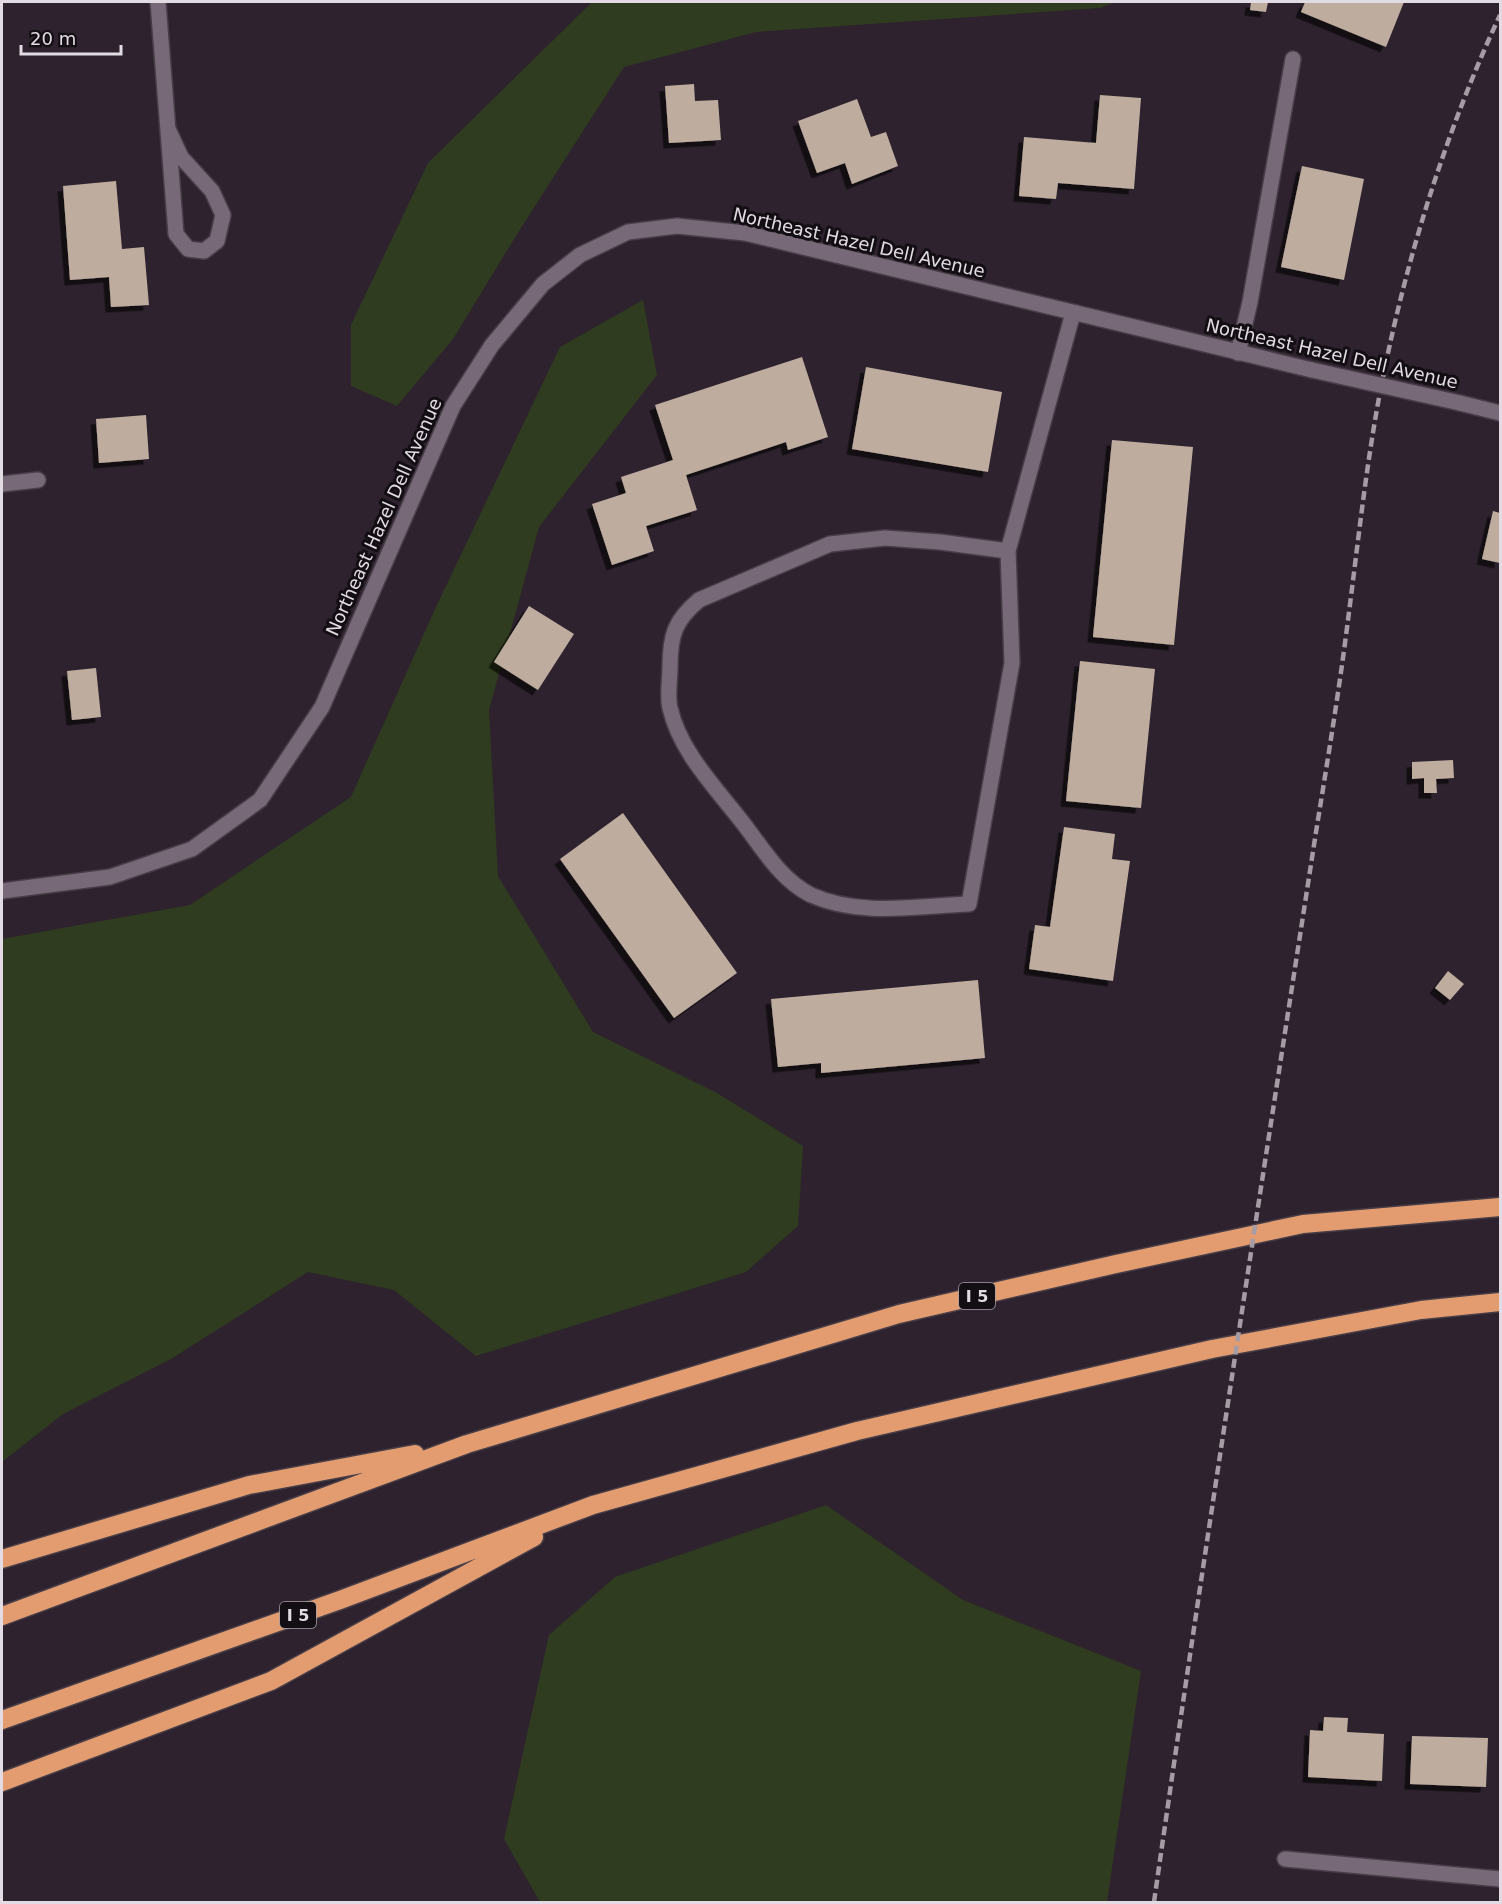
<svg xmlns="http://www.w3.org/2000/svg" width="1502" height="1904" font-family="'DejaVu Sans',sans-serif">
<defs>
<filter id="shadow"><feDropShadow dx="-5.5" dy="5.5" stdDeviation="0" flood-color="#0009"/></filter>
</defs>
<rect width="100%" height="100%" fill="#2e222e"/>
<path fill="#2f3c1f" d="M592,2H1116L1100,8L756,32L624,67L519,231L453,339L397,406L351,386V325L428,163Z
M643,300L657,375L539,527L489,710L498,876L593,1032L717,1093L803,1146L798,1226L746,1272L476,1356L394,1290L308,1272L171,1359L63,1414L2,1462V939L190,905L351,797L435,609L560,347Z
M826,1505L963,1600L1141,1671L1107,1902H540L504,1839L549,1635L615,1577Z"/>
<path fill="#beac9f" filter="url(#shadow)" d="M1251,2H1268L1266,12L1250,10Z
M1305,2H1404L1386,47L1301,12Z
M694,84L695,101L718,100L721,140L669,143L665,86Z
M1100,95L1141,98L1134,189L1058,183L1056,199L1019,196L1024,137L1096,143Z
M857,99L871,137L886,132L898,166L852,184L845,163L817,173L798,121Z
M1302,166L1364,179L1344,280L1281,267Z
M116,181L122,249L144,247L149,305L111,307L109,277L70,280L63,186Z
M802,357L828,437L788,450L786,442L686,475L697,510L646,526L654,551L612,565L592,504L626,493L621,477L673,460L655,405Z
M866,367L1002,392L988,472L852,449Z
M146,415L149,459L99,463L96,419Z
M1112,440L1193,447L1174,645L1093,637Z
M1493,511L1500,513V563L1482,559Z
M529,606L574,634L538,690L494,662Z
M1080,661L1155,669L1141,808L1066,801Z
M96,668L101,717L72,720L67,671Z
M1453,760L1454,778L1436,779L1437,793H1424V778L1412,779V762Z
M623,813L737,973L674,1018L560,859Z
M1064,827L1115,834L1112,859L1130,861L1113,981L1029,969L1035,925L1050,927Z
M1448,971L1464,984L1450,1000L1435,988Z
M978,980L985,1058L821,1073V1063L778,1067L771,999Z
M1324,1717L1348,1718L1347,1732L1384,1734L1382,1781L1308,1777L1310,1730L1323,1731Z
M1412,1736L1488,1738L1486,1787L1410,1784Z"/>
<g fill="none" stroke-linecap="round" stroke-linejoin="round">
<defs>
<path id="minor" d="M158,2L176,234L188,249L204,251L217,241L223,215L212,191L181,157L168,129
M1238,353L1250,302L1293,59
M1460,403L1500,413
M2,484L38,480
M1008,551L940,542L885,538L830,544L699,600C675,620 670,635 670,667C670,680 667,696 670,708C680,752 716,788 743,823C763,849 781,880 811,895C860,917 918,906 969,904L1012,663L1008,551L1073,313
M2,891L110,877L192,849L260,800L322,707L453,406L492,345L543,284L580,255L628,232L677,226L745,233L1312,370
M1285,1859L1500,1879"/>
<path id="highway" d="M2,1559L249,1485L415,1454
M2,1616L467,1444L899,1314L1116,1264L1303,1224L1500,1207
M2,1720L340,1600L593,1505L857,1431L1212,1349L1421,1310L1500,1302
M2,1782L271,1681L534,1537"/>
</defs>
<use href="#minor" stroke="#473d47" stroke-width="18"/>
<use href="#highway" stroke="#473d47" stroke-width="21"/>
<use href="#minor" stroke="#776977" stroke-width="15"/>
<use href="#highway" stroke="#e39c6f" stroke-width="18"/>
<path stroke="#a59ca5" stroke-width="4.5" stroke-dasharray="9 4.5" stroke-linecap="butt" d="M1154,1902C1205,1545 1261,1188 1316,832C1328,758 1340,685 1349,612C1359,535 1367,458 1382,382C1407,256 1446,131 1500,15"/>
<defs>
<path id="minor-bridge" d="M1312,370L1460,403"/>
</defs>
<use href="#minor-bridge" stroke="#473d47" stroke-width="18" stroke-linecap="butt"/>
<use href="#minor-bridge" stroke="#776977" stroke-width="15"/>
</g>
<g text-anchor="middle" stroke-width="6" stroke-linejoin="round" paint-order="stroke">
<g fill="#130e13" stroke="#a59ea5" stroke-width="1.5">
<rect x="959" y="1283" width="36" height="26" rx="4.5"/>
<rect x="280" y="1602" width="36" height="26" rx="4.5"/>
</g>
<g font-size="16" font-weight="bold" fill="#e3dbe3">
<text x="977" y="1302">I 5</text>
<text x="298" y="1621">I 5</text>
</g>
<g font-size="18" fill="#e3dbe3" stroke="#130e13">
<text transform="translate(859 243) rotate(13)" y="6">Northeast Hazel Dell Avenue</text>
<text transform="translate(1332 354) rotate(13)" y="6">Northeast Hazel Dell Avenue</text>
<text transform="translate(384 517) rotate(-66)" y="6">Northeast Hazel Dell Avenue</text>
</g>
</g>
<rect width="1502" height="1904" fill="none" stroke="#e3dbe3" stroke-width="6"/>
<path d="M21 45v9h100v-9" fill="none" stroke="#e3dbe3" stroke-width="3"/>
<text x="30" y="45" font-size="18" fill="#e3dbe3" stroke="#130e13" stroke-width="4.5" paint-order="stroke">20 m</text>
</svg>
